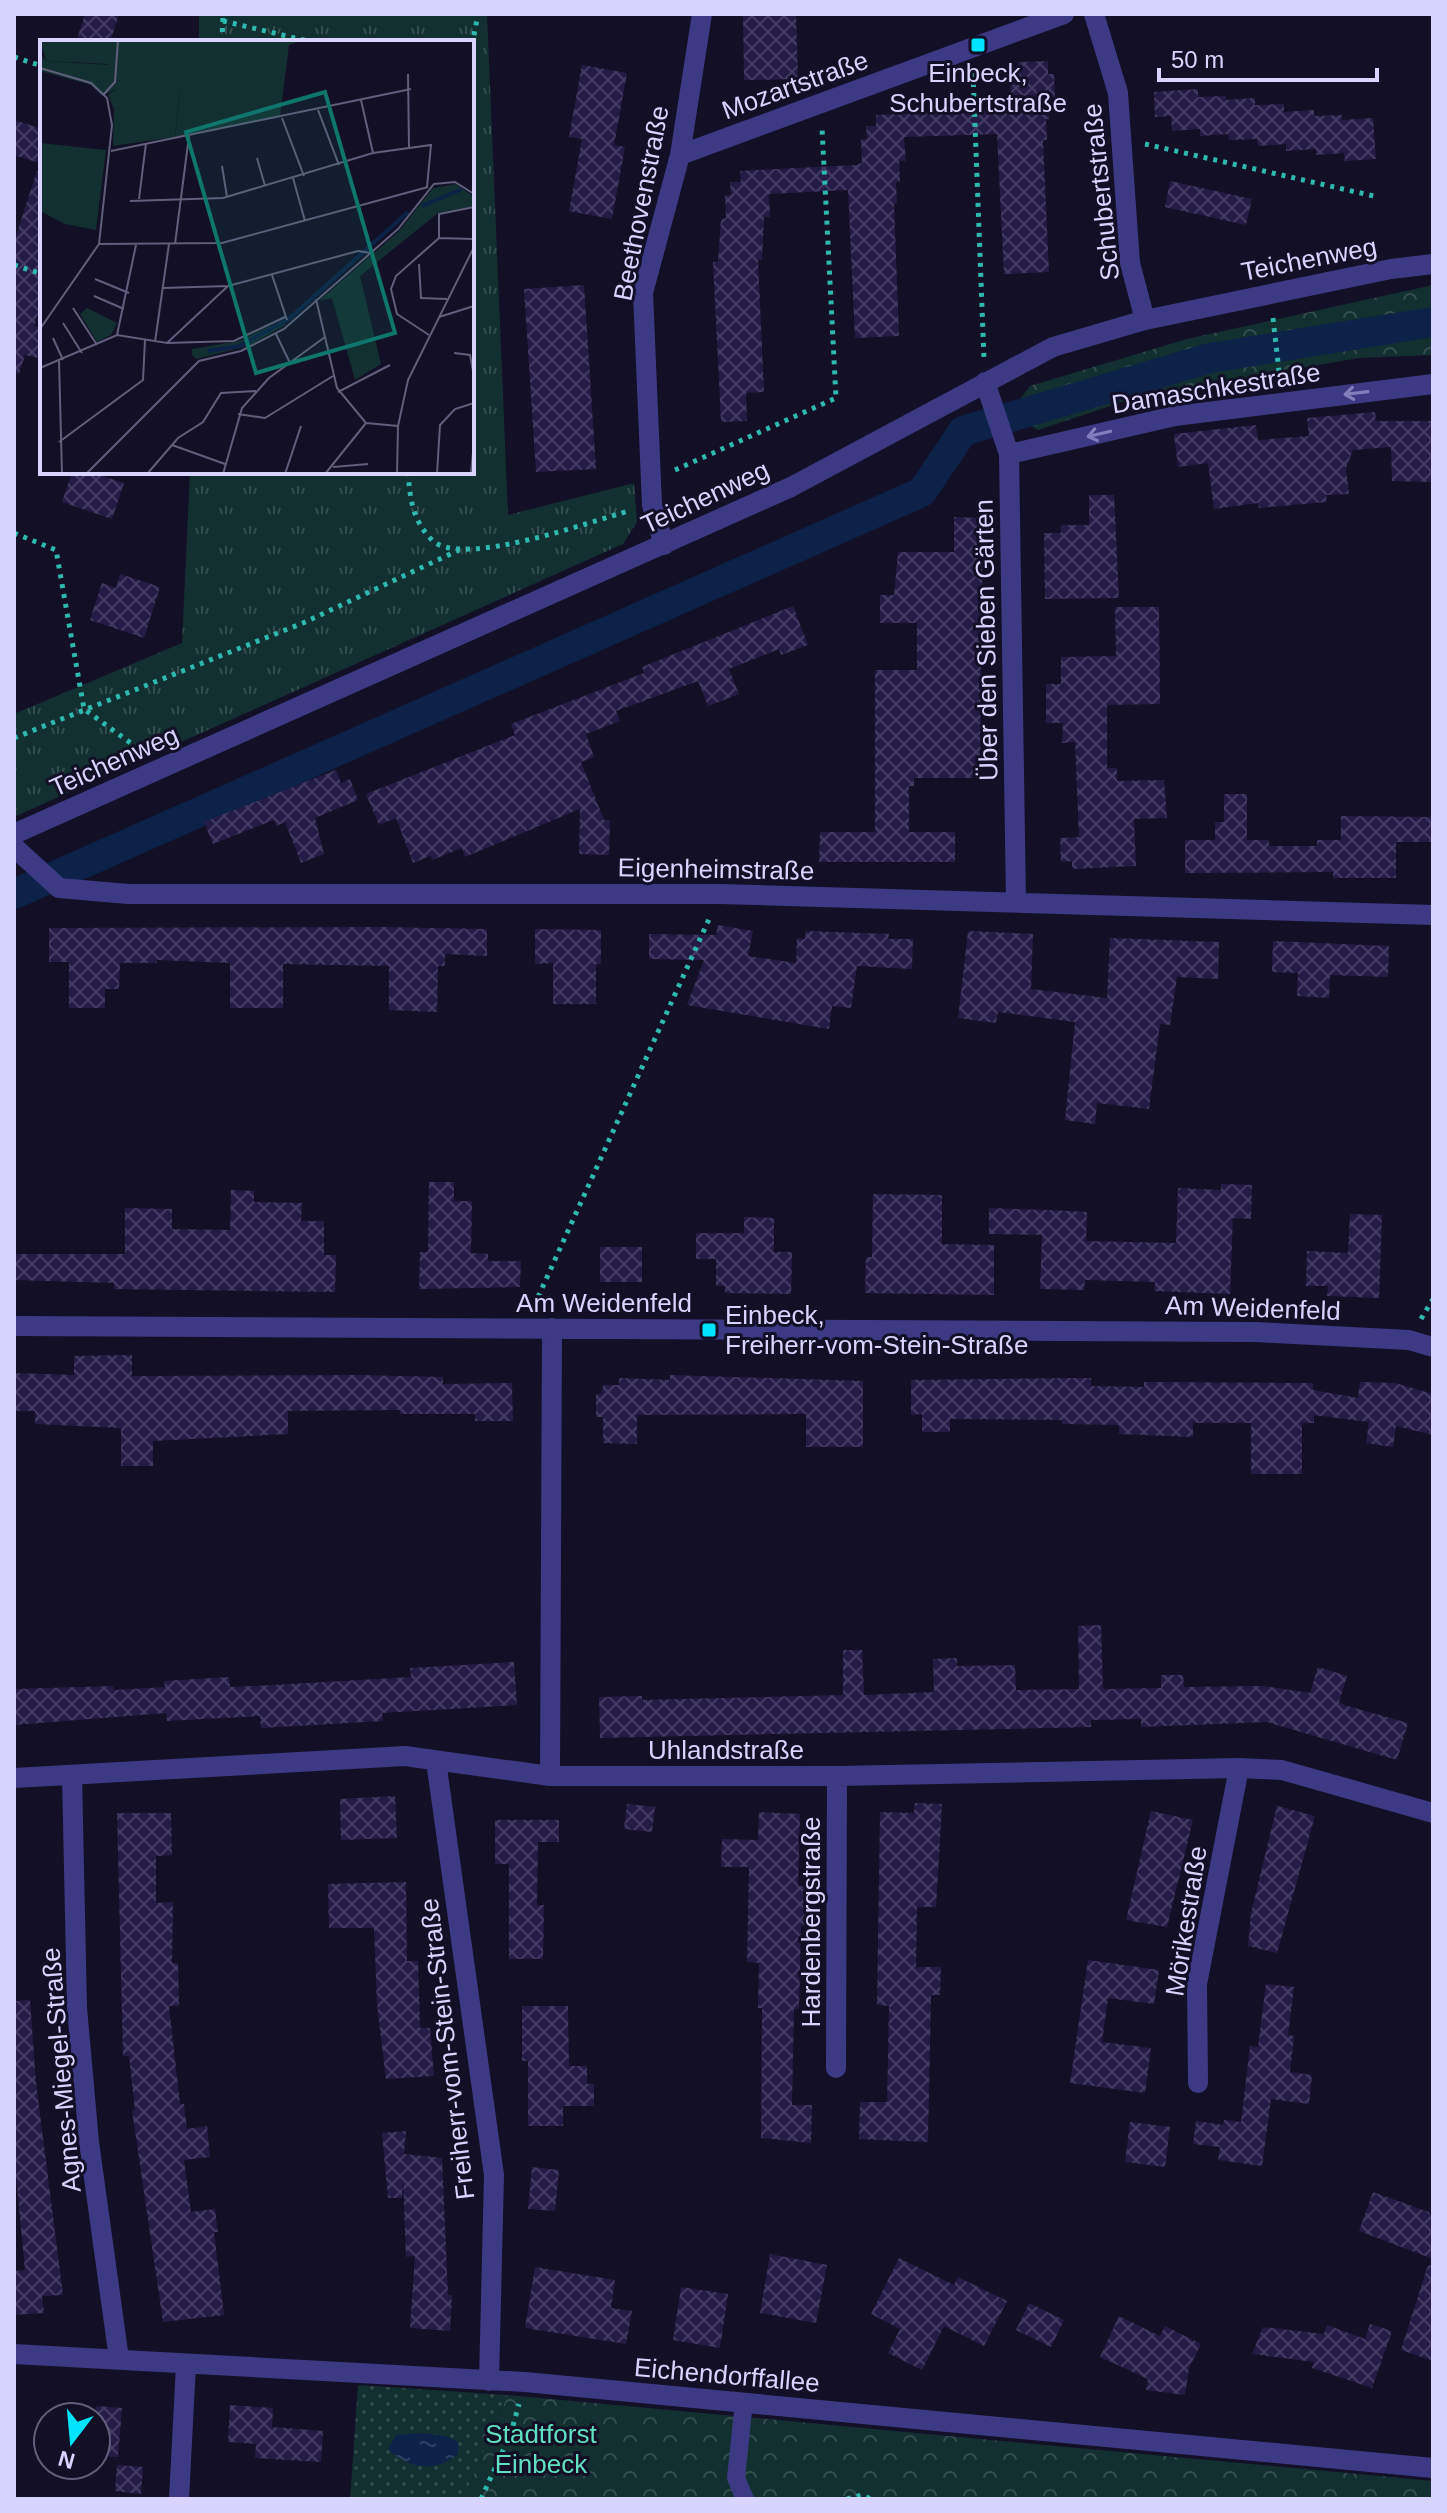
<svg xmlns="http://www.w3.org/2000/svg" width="1447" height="2513" font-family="Helvetica,sans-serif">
<defs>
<pattern id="grass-dots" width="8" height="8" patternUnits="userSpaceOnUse" patternTransform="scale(2)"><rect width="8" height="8" fill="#12302f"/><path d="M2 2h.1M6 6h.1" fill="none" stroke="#344d4e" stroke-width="1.8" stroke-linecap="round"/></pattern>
<pattern id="forest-crowns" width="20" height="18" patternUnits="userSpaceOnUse" patternTransform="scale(2)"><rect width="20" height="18" fill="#12302f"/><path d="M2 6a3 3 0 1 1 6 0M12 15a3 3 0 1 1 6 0" fill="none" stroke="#344d4e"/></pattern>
<pattern id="park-tufts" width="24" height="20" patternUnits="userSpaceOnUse" patternTransform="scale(2)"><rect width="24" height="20" fill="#12302f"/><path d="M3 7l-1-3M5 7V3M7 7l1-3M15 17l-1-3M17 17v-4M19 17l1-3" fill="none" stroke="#344d4e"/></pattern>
<pattern id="water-ripples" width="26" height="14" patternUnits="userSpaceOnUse" patternTransform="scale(2)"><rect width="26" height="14" fill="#0c2248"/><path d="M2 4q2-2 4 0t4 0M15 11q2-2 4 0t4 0" fill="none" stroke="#2f4163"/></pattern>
<pattern id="building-cross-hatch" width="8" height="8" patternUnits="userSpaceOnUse" patternTransform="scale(2)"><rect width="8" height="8" fill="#241b47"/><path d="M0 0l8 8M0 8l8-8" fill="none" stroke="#433b63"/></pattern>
</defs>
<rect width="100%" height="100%" fill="#130f26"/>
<path fill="url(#grass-dots)" d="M358,2385L508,2395L463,2499H350Z"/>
<path fill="url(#forest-crowns)" d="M1433,285V355L1358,358L1137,397L1038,430L1031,426L1021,398L1030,386L1187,339Z
M508,2395L1433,2481V2499H463Z"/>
<path fill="url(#park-tufts)" d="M199,14H487L508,515L634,483L637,522L623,544L14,817V714L182,643L190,472H472V42H199Z"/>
<path fill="url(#water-ripples)" d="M422,2433L446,2436L458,2442V2454C436,2473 408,2469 388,2449L396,2435Z"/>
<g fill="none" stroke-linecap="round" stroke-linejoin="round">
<path stroke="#0c2248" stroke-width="30" d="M14,894L922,492L963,431L1210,358L1433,322"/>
</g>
<path fill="url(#building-cross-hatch)" d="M85,14H119L110,42H76Z
M743,14H796L798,79L744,80Z
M1048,61V74H1054L1055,97H1048L1049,119H1046L1047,140H1043L1049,272L1004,274L997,134L904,137L906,161H899L900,182H896L897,204H894L899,336L855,338L848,190L769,194L770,217H764L762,260H758L764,392L746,393L747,421L721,422L713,262H718L721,219L726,218L725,195H731L730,182H741L740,171L856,165L862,163L861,139H867L866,126H876V115L1006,109V99H1011L1010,76L1018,75V62Z
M582,65L627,73L614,145L625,147L612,219L569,211L582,139L569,137Z
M1198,89V97L1226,96V100L1255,98V105L1284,104V112L1314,110V116L1342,115V120L1373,118L1376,159L1345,161L1344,153L1316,155V149L1286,151V144L1258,146L1257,139L1229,140L1228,134L1200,136V129L1172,131L1171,116L1155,117L1154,92Z
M14,120L42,129V164L14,155Z
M37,171H42V302L34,326L42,328V342L37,358L25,355L19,374L14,373V242Z
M1170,181L1252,199L1246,225L1165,207Z
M584,285L596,469L536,472L524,289Z
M1375,412L1376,421H1433V482L1392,481L1391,447L1353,450L1346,468L1349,494L1326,495L1327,502L1259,508L1258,503L1214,509L1208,463L1178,467L1174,434L1256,425L1258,440L1309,436L1307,418Z
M72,472H90L124,483L112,519L62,502Z
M1089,495H1114L1119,598L1045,599L1044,533H1061V525H1089Z
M954,517L983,518L980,778H914V786H909V832H955V862H819L820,832H875V670H917V623H880V595H894L898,552H954Z
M120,574L160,587L144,638L90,620L102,583L116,588Z
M793,606L808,645L781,655L779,649L729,669L739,694L708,706L698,681L616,711L620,721L586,734L594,757L581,762L604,820H610L609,855L579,854L580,809L465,857L462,848L432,860L430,856L413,863L396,818L379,825L366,794L515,735L511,724L644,673L642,667Z
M1115,607H1159L1160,704L1107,705V768H1117V781L1164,780L1167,818L1134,819L1136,866L1072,869V861L1061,862L1060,838L1079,837L1075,742L1062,743L1063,723H1046V684H1061V657L1116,656Z
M336,770L341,783L350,779L358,800L315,818L324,854L301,863L285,822L276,826L274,820L213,844L204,822Z
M1224,794H1247V840H1269V846H1317V840H1341V816L1433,817V842H1396V878H1333V872L1185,873V840H1215V822H1224Z
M718,925L753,931L748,956L796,963L797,938L805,939L806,931L889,934L888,939H913L912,969L857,966L851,1008L832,1006L829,1029L687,1005L704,960L649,959V934L716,935Z
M380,927L487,929V956L445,954V966H438L437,1012L389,1010V966L283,964V1008H230V963L157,960V963H120L119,989H105V1008H69V962H49V928Z
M535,929L601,930V964H596V1004H553V963L535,964Z
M968,931L1033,934L1031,989L1107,998L1110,938L1219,942L1218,979L1177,977L1170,1025L1160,1024L1149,1109L1097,1103L1095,1124L1065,1120L1075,1022L998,1012L996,1023L958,1018Z
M1273,941L1389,946L1388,977L1330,975L1329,998L1297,996L1298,973L1272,972Z
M429,1182H454V1201H472L471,1253L488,1254V1261H521L520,1287L419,1289L420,1252H428Z
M1221,1184L1252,1185L1251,1219L1233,1218L1230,1294L1154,1291L1155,1282L1085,1280L1084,1290L1040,1289L1042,1235L989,1234V1208L1048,1210L1087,1212L1086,1241L1176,1243L1178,1188L1221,1190Z
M231,1190L254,1191V1202L302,1203L301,1221H324V1255H336L335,1292L114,1289V1283L14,1280V1254H125V1208L172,1209V1229L230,1230Z
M873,1194L942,1195V1244L994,1245V1295L865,1293L866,1257H872Z
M1350,1214L1382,1215L1379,1298L1327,1296L1328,1286H1306L1307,1251L1348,1253Z
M744,1217L774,1218V1252H792L791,1294L725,1293V1286H716V1259H696V1233H744Z
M600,1247H642V1282H600Z
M132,1355V1376L360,1375L443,1377V1384L512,1383L513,1421H475V1414H400V1410L288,1411V1434L153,1441V1466H121V1428L35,1424V1411H14V1373L74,1375V1356Z
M670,1375L863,1381V1447H806V1414L637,1415V1444L603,1443V1417H596V1394H602L603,1385H619V1378L670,1380Z
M1067,1378H1091V1386L1144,1387V1382L1313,1383V1390L1358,1398L1360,1382L1395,1383L1433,1394V1435L1396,1426L1393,1447L1366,1443L1369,1422L1314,1415V1423H1302V1474H1251V1423H1193V1437L1119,1434V1425L1062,1424V1420L950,1419V1432H922V1414L911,1415V1380Z
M1101,1625L1103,1689L1161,1688V1675H1183L1184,1687L1263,1686L1310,1693L1318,1667L1347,1676L1339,1702L1344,1705L1408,1723L1397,1760L1267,1722L1141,1727V1719L1091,1720V1727L600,1738L599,1697L642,1696V1700L843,1695V1650H862L864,1695L934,1692L933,1659L957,1658V1666L1015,1665L1016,1690L1079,1689L1078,1626Z
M514,1662L517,1705L382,1713L383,1721L261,1728L260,1716L167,1721L166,1713L14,1725V1689L113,1686L114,1690L165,1687L164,1681L229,1677L230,1687L273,1685L411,1677L410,1668Z
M395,1796L397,1838L341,1840L340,1799Z
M915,1803L942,1804L936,1907H917L916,1967H941L940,1995H931L928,2142L859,2139L860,2102H887L889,2006L877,2005L880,1812L914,1813Z
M627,1804L655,1807L652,1832L624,1829Z
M1277,1806L1315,1816L1277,1953L1248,1946L1251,1913Z
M1151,1811L1193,1820L1167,1927L1126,1920Z
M759,1812L800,1814L798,1886L809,1887L808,1926L801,1925L799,2009H794L792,2105H812L811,2143L761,2138L762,2008H758L759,1963L747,1962L749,1867H721L722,1839L758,1840Z
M117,1813H171L172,1855L156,1856V1903L173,1902L172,1963H178L179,2006H169L180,2104H184L187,2129L207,2126L210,2157L184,2160L191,2212L215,2209L218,2232H214L224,2315L163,2322L132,2110H135L129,2056H123Z
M495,1820H559V1842H538L537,1905H544L543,1959H509V1864H495Z
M406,1882L407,1961H418L420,2028H430L434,2076L386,2079L377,2004L374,1928H329L328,1884Z
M1088,1960L1159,1970L1154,2004L1108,1998L1102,2042L1151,2048L1145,2093L1070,2083Z
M1266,1984L1294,1987L1288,2035L1294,2036L1290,2072L1312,2075L1309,2104L1271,2099L1262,2166L1218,2160L1220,2147L1193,2144L1196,2121L1223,2125L1224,2120L1241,2122L1250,2046L1258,2047Z
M30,2000L36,2083L63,2295L42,2296L44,2313L14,2315V2271L25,2270L14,2155V2001Z
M522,2006H568L569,2066H587V2084H594V2106H563V2126H528V2061H522Z
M1130,2122L1170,2127L1165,2167L1125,2162Z
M406,2131L404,2154L442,2158L448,2295H452L450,2331L410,2328L415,2256L406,2257L403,2179L402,2198H388L382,2133Z
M532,2167L559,2170L555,2211L528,2209Z
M1373,2192L1429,2212L1433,2222V2259L1359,2231Z
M770,2254L827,2265L816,2323L760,2313Z
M899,2258L954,2285L958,2277L1007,2301L984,2346L944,2326L922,2370L888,2353L900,2329L871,2314Z
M1428,2265L1433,2266V2361L1401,2350Z
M535,2267L615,2280L611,2308L632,2311L626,2344L525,2328Z
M681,2287L728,2294L720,2348L673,2340Z
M1029,2303L1064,2320L1051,2347L1016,2330Z
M1119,2316L1160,2336L1165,2326L1201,2344L1189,2368L1185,2395L1146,2390L1148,2379L1100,2357Z
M1370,2324L1392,2331L1372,2388L1312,2368L1314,2362L1252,2354L1263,2327L1324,2334L1327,2325L1365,2339Z
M230,2405L273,2408L272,2427L323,2431L321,2462L255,2458L256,2444L228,2442Z
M96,2406L122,2408L118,2457L96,2456Z
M117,2465L143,2467L141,2494L115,2491Z"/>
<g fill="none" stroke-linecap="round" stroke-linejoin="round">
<path stroke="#2fb8b0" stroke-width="5" stroke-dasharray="4 6" stroke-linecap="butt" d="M223,21L312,42
M222,42L223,14
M472,45L478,14
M14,57L42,66
M973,73L984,359
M1145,144L1378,197
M14,265L42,274
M1273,318L1280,380
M675,470L836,398L822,128
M408,472C410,498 412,520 432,540C461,569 591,521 629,511
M14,533L56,550L84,709L143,752
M14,738L303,623L459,550
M534,1306L710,917
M1421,1319L1433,1299
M481,2499L511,2433L519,2404
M847,2499L862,2495L871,2499"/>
<path stroke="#3d3a85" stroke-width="18" d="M744,2402L736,2478L745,2499"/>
<path stroke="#3d3a85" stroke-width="20" d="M1094,14L1118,93L1130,263L1145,320
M680,155L1064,14
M985,382L1009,454L1016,901
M1009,454L1175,416L1433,384
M664,545L652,505L643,293L680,155L702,14
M14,834L791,487L1053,347L1145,320L1391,269L1433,264
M14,847L59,888L128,894H720L1433,915
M14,1326L1255,1332L1409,1340L1433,1347
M436,1761L494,2175L489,2381
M72,1775L77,2008L89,2142L119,2359
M550,1776L552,1328
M14,1778L405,1756L550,1776H837L1239,1768L1282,1770L1433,1813
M836,2068L837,1776
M1198,2083L1197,1984L1239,1768
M14,2354L525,2382L1433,2468
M179,2499L186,2365"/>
</g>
<defs><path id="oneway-shaft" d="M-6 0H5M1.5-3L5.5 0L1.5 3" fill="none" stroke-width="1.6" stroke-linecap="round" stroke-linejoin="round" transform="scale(2)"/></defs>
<g stroke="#837fbc">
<use href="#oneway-shaft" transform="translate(1356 393) rotate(173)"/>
<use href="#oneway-shaft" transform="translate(1099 434) rotate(167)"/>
</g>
<g fill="#00e5ff" stroke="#130f26" stroke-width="3">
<rect x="970" y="37" width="16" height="16" rx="4"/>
<rect x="701" y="1322" width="16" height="16" rx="4"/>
</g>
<g text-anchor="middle" stroke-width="6" stroke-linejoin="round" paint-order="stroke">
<g font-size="26" fill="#d9d4ff" stroke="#130f26">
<text x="978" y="82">Einbeck,<tspan x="978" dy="30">Schubertstraße</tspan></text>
<text x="725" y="1324" text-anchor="start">Einbeck,<tspan x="725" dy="30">Freiherr-vom-Stein-Straße</tspan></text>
</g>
<g font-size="26" fill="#d9d4ff" stroke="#130f26">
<text transform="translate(795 85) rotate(-20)" y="9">Mozartstraße</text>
<text transform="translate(1101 192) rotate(-96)" y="9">Schubertstraße</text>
<text transform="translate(641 203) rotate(-79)" y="9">Beethovenstraße</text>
<text transform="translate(1309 259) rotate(-11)" y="9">Teichenweg</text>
<text transform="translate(1216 388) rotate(-9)" y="9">Damaschkestraße</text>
<text transform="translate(705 497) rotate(-25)" y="9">Teichenweg</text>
<text transform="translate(986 640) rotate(-91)" y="9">Über den Sieben Gärten</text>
<text transform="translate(114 761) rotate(-24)" y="9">Teichenweg</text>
<text transform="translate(716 869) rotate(1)" y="9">Eigenheimstraße</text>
<text x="604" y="1312">Am Weidenfeld</text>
<text transform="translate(1253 1308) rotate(2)" y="9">Am Weidenfeld</text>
<text x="726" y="1759">Uhlandstraße</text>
<text transform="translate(1186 1921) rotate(-81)" y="9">Mörikestraße</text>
<text transform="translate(811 1922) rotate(-90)" y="9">Hardenbergstraße</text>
<text transform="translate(447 2049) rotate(-97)" y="9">Freiherr-vom-Stein-Straße</text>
<text transform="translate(61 2070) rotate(-95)" y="9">Agnes-Miegel-Straße</text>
<text transform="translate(727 2375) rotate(5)" y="9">Eichendorffallee</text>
</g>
<g font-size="26" fill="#5fe0c0" stroke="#130f26">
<text x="541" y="2443">Stadtforst<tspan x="541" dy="30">Einbeck</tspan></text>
</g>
</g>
<g transform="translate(40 40)">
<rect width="434" height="434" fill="#130f26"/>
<path d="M140,50L135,97L73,106L74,69ZM0,103L66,110L56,190L25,184L0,171Z" fill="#12302f"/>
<path d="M0,0H264L249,5L240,77L135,97L140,51L74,69L68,55L76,49L68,24L6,21ZM243,280L245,285L208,306L156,319L152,315V309L199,301Z" fill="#12302f"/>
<path d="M0,13L6,21L72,25L76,49L62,56L51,45L0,31ZM416,144L434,157V166L398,173L320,236L341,324L315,340L292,258L279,261L359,191L393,148ZM47,268L77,283L71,295L57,302L40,274Z" fill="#12302f"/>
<path fill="none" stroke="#0c2248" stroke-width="4" d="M382,166L422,149M168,311L200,306L250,278L368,172"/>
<path fill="none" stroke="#625e7d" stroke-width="2" d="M0,28L51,43L67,58L72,85L59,204L0,289M368,34L369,107M64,54L75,42L78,0M321,60L333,113M278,70L299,125M242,78L264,136M71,111L371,49M217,118L225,146M182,126L187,157M253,138L265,181M99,159L106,103M90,161L183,158L333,113L391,105L387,147M399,198V174L434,167M59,204L182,203L388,147M135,204L149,96M379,224L381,258L407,259M232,235L247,280M55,239L89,253M123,248L188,246L318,211L331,213M54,256L84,269M276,259L297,348L326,383M33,268L57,305M399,277L434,266M23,283L42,313M236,294L250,323M77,295L96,205M389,295L357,274L351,249L356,236L399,198L433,199M13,298L23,320M115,302L129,204M127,303L194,301L245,277M414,313L430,315L434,336M19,321L22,434M0,328L77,295L127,303L188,246M298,352L350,325M198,374L225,378L293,336M326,383L358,386M19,402L103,340L105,300M132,405L185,424M293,427L328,424M431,433L434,402M46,434L159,321L201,311L244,289L358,189L394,144L415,142L434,154M107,434L138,398L163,382L181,353L216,351M183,434L202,368L229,338L285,297M245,434L261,386M285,434L326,383M357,434L358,386L368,340L434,207M397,434L400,385L415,369L434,363"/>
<path fill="#0f766e" fill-opacity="0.15" stroke="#0f766e" stroke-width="4" d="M285,52L355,293L216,333L146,92Z"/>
<rect width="434" height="434" fill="none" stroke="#d9d4ff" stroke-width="4"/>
</g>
<rect width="1447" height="2513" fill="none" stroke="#d9d4ff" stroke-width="32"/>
<g transform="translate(72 2441) rotate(196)"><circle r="38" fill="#130f26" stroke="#625e7d" stroke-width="2"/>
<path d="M0-6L14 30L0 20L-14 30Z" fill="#00e5ff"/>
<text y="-12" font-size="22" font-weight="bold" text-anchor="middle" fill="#d9d4ff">N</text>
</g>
<path d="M1159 68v12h218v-12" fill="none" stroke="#d9d4ff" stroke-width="4"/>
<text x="1171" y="68" font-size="24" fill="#d9d4ff" stroke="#130f26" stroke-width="6" paint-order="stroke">50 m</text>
</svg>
